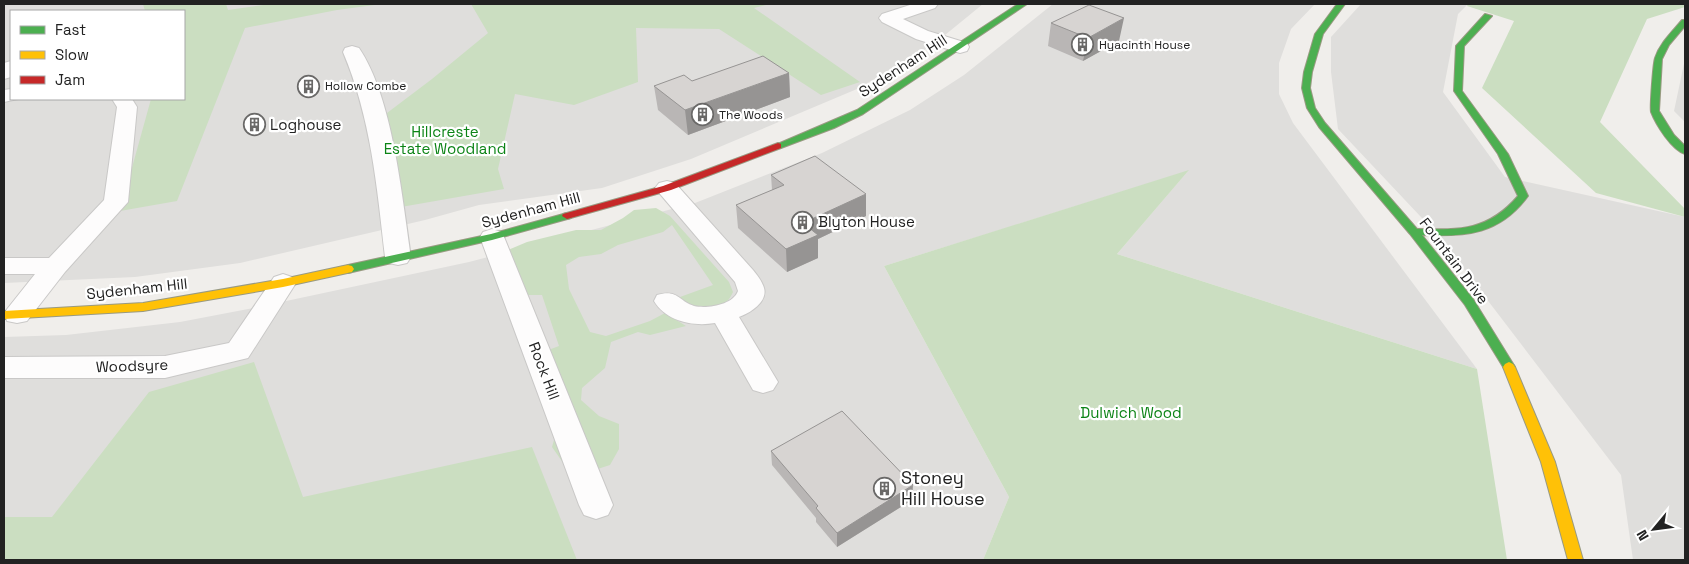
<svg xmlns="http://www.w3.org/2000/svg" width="1689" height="564" font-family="'Space Grotesk',sans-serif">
<rect width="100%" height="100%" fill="#f0eeeb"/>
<path fill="#dfdedc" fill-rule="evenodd" d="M4,4H983L945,35L923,51L857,89L691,159L602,188L479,205L425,220L240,263L135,277L4,283ZM11,11H184V99H11Z
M1053,4H1315L1291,29L1279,63V94L1293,123L1477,369L1117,254L1188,171L884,266L1009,497L983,560H4V337L66,335L180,322L258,307L469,262L695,203L822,153L910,110L964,75Z
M1361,4H1468L1458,14L1443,92L1505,177L1685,217V560H1633L1621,475L1437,234L1338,129L1331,72V37Z
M1685,59V122L1674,111Z"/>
<path fill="#cbdec1" d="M143,4H226L228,10L271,4H382L337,10L245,28L177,201L120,211L151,99H184V11H145Z
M471,4H770L754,8L860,82L821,95L719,29L636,28L638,82L574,105L515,94L498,169L504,189L401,207L387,170V113L432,79L488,33Z
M1468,4H1685V7L1647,19L1600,122L1685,209V217L1596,193L1482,88L1514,21L1467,6Z
M1189,170L1117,254L1477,369L1507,560H983L1009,497L884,266Z
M656,208L670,216L729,282L733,292C731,296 729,300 726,302C713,310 689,309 680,297L713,285L672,225L663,232L618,245L601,254L579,257L566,265L569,289L590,332L606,336L650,321L665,313L686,326L650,335L638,332L611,342L605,368L582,388L581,400L599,416L619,424V449L610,465L573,477L552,447L559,422L543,352L559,346L542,295H527L508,250L527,242L576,230H601L623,218L634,210Z
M254,362L303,497L532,447L577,560H4V517H52L149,392Z"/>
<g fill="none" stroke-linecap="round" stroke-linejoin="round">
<defs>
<path id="street" d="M913,4H938L935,8L903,19L928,31L967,43L969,47L967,51L960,53L916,39L882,22L879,18L882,14Z
M352,46L359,48C393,98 402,197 411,257L407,263L398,265L389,263L385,257C377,187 371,118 343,52L345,48Z
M11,61V77L4,79V63Z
M11,89V99H18L4,102V90Z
M112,99H132L137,107L128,202L65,272L27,321L17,323L7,321L4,313L35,274H4V258H49L104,200L117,107Z
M667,181L675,183L753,270C757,275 762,281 764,288C768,302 750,313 739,317L778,382L773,390L763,393L753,390L715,323C693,327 666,321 654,301L657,295C678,289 678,301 694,306C707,309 733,305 738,291L735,282L655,188L659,183Z
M492,229L501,232L504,237L613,505L608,515L596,519L584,515L579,505L480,237L483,232Z
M283,274L292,277L296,283L248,358L165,378H4V357L165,356L229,343L274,277Z"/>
<path id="fast" d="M1018,4H1027L863,114L834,128L781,148H775L773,146L857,110Z
M1337,4H1345L1323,34L1312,72L1310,88L1315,108L1325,123L1417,229C1460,230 1488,231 1518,196L1498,154L1454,91L1456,46L1485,14L1492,16L1464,46L1462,91L1508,154L1528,196C1500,234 1467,237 1422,235L1473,299L1515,367L1513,370H1505L1465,305L1410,234L1319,127L1307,108L1302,88L1304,72L1315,34Z
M1682,20H1685V26L1669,45L1662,59L1659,111L1674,135L1685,146V154C1672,150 1656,125 1651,112C1650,107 1653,64 1655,58C1660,43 1672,32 1682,20Z
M567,213L572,216L571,218L492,240L348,273L342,269L348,265L491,234Z"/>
<path id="slow" d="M348,265L352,266L354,269L352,272L283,287L143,311L4,319V311L143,303L283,279Z
M1509,362L1513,364L1515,367L1555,462L1583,560H1568L1541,462L1503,367L1505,364Z"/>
<path id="jam" d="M778,143L781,144V148L671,190L567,219L562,216L563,214L663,186Z"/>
</defs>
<use href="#street" stroke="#c9c8c7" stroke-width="2"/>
<use href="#fast" stroke="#999a82" stroke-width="2"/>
<use href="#slow" stroke="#999a82" stroke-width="2"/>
<use href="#jam" stroke="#999a82" stroke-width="2"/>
<use href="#street" fill="#fdfcfc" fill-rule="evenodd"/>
<use href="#fast" fill="#4caf50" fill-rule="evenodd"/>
<use href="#slow" fill="#ffc107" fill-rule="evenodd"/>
<use href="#jam" fill="#c62828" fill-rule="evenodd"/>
</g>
<path fill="#b9b6b5" d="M1051,23L1119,41L1083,61L1048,46Z
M789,73L790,97L688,135L658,110L654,86L692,81Z
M771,175L866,194V216L818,239V258L787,272L738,228L736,205L772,190Z
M771,451L912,500L837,547L816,522V518L772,465Z"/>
<path fill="#969493" d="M1124,18L1119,41L1083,61L1088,38Z
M789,73L790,97L688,135L685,110Z
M866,194V216L818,239V258L787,272L786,249L803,223Z
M913,485L912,500L837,547V533Z"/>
<path fill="#d7d4d2" stroke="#969493" d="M1089,5L1124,18L1088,38L1051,23Z
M763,56L789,73L685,110L654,86L684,75L692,81Z
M815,156L866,194L803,223L818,235L786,249L736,205L784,185L771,175Z
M842,411L913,485L837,533L816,508L818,506L771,451Z"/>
<defs>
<symbol id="building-ring" viewBox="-11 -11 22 22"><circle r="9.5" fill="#fff" stroke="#6a6968" stroke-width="1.5"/><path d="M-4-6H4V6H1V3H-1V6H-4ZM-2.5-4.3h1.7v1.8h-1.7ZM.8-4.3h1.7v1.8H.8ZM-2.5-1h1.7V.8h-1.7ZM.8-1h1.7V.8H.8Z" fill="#6a6968"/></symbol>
</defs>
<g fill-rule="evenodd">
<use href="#building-ring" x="1070" y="32" width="25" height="25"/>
<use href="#building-ring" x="296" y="74" width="25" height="25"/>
<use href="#building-ring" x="690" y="102" width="25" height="25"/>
<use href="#building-ring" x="242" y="112" width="25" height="25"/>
<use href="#building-ring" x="790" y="210" width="25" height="25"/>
<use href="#building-ring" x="872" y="476" width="25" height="25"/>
</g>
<g text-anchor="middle" stroke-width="4.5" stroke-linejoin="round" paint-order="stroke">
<g font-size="12" fill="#222" stroke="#fff" text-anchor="start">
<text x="1099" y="49">Hyacinth House</text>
<text x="325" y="90">Hollow Combe</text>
<text x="719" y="119">The Woods</text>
</g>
<g font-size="15" fill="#222" stroke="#fff">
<text transform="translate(903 66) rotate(-33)" y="5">Sydenham Hill</text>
<text transform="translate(531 210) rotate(-15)" y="5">Sydenham Hill</text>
<text transform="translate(1454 261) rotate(53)" y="5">Fountain Drive</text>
<text transform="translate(137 289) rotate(-6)" y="5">Sydenham Hill</text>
<text transform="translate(132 366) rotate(-2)" y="5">Woodsyre</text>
<text transform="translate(544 371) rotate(69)" y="5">Rock Hill</text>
</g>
<g font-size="15" fill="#222" stroke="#fff" text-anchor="start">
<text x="270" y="130">Loghouse</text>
<text x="818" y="227">Blyton House</text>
</g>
<g font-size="15" fill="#0c8416" stroke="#fff">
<text x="445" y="137">Hillcreste<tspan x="445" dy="17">Estate Woodland</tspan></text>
<text x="1131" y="418">Dulwich Wood</text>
</g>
<g font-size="18" fill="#222" stroke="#fff" text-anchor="start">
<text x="901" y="484">Stoney<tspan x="901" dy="21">Hill House</tspan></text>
</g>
</g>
<rect width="1689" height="564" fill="none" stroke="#222222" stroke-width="10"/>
<rect x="10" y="10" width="175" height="90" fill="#ffffff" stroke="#a7a7a7"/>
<rect x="20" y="26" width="25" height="8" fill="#4caf50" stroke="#a7a7a7"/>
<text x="55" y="35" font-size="15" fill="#222222">Fast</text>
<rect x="20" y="51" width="25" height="8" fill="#ffc107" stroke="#a7a7a7"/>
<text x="55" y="60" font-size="15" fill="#222222">Slow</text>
<rect x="20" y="76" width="25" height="8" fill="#c62828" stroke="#a7a7a7"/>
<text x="55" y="85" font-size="15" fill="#222222">Jam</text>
<g transform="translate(1654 529) rotate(241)" stroke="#ffffff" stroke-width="4" paint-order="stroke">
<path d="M0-4L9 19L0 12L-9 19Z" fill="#222222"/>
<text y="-8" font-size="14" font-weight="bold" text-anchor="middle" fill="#222222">N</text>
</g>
</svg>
